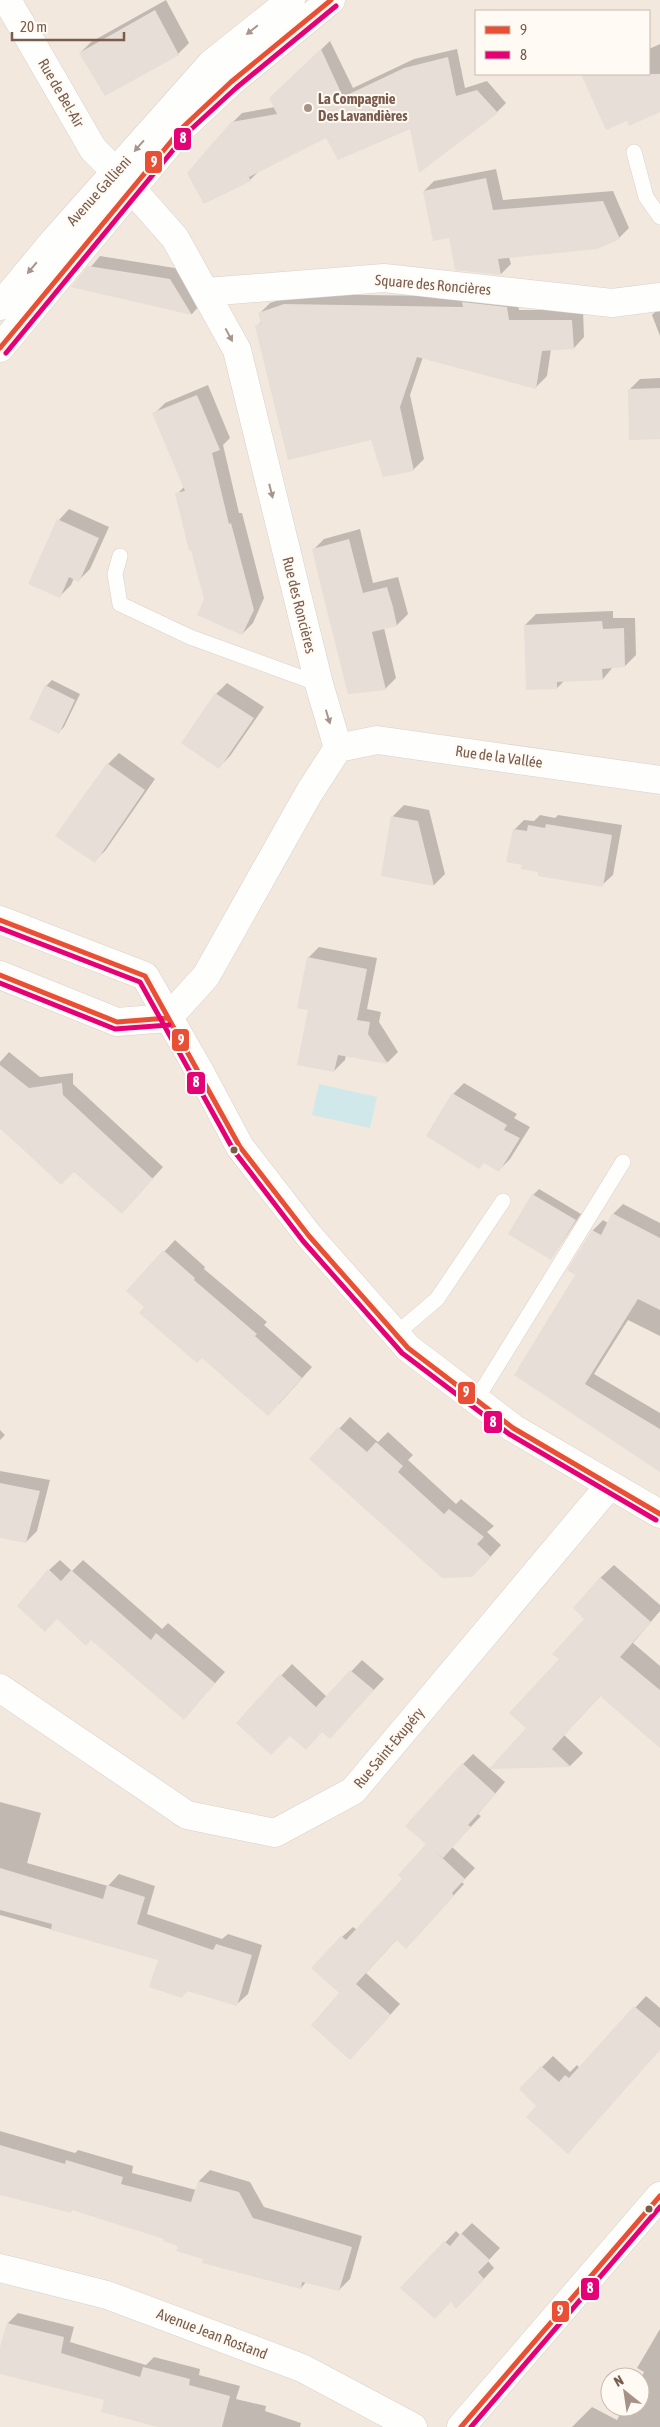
<svg xmlns="http://www.w3.org/2000/svg" width="660" height="2427" font-family="'Asap Condensed',sans-serif">
<rect width="100%" height="100%" fill="#f9f5f0"/>
<path fill="#f2e8de" fill-rule="evenodd" d="M0,0H660V2427H0ZM476,11H649V74H476ZM610,2377H640V2407H610Z"/>
<path fill="#d0e8ea" d="M319,1084L377,1097L370,1128L312,1115Z"/>
<path fill="#0003" d="M166,0L189,43L178,54L80,53L91,42Z
M330,41L353,88L414,59L457,49L465,88L487,81L506,103L497,112L410,127L327,136L260,170L250,180L205,202L232,123L242,113L275,107L280,89Z
M660,44V111L587,83L596,74H649V49Z
M496,169L503,200L613,191L629,228L619,238L509,257L511,264L501,274L424,191L434,181Z
M100,256L181,269L202,303L192,314L74,287Z
M296,294L517,297L519,310H583L584,337L574,348L551,349L547,376L536,387L423,357L410,395L424,459L413,470L372,438L257,326L262,321L259,314L270,303Z
M660,307V336L652,315Z
M660,378V438L629,390L640,379Z
M208,385L230,438L223,445L239,513H242L264,598L253,623L242,634L205,599L177,494L185,486L154,414L165,403Z
M69,509L109,527L90,569L79,580L74,578L71,585L60,596L30,583L59,520Z
M360,529L373,583L398,577L408,614L397,625L384,628L396,678L385,689L313,550L324,539Z
M613,611V618H635L636,655L625,666L613,667L603,679L564,681L557,688L525,625L536,614Z
M52,680L80,694L64,727L59,732L46,686Z
M227,683L264,707L230,756L219,767L183,742L216,694Z
M119,753L155,779L105,851L94,861L108,764Z
M404,805L429,810L445,874L434,885L382,875L393,816Z
M540,815L555,818L558,815L622,825L613,875L602,885L540,871L523,864L514,830L524,820L534,821Z
M319,947L377,958L367,1009L381,1012L379,1022L398,1052L388,1062L346,1055L345,1060L334,1071L308,958Z
M9,1052L40,1077L73,1073V1084L163,1167L132,1201L74,1170L61,1183L0,1128V1062Z
M464,1083L517,1114L514,1118L530,1127L510,1159L499,1170L453,1094Z
M539,1189L581,1214L551,1259L533,1195Z
M623,1204L660,1223V1336L628,1320L594,1374L660,1413V1471L515,1375L577,1274L569,1269L593,1230L603,1220L608,1223L613,1214Z
M175,1240L205,1267L204,1269L267,1322L264,1325L312,1367L279,1404L146,1307L128,1291Z
M350,1417L378,1442L388,1432L413,1455L408,1460L456,1504L461,1499L494,1526L487,1532L501,1545L483,1565L311,1459Z
M0,1430L5,1435L0,1440Z
M0,1471L50,1480L37,1531L26,1542L0,1537Z
M60,1560L72,1571L83,1560L162,1629L168,1623L225,1672L184,1718L49,1570Z
M614,1565L660,1605V1611L633,1643L660,1666V1698L601,1695L564,1735L583,1753L570,1766L492,1768L527,1728L560,1659L586,1619L600,1578Z
M362,1660L384,1679L340,1726L323,1731L290,1734L237,1723L292,1664L327,1697Z
M473,1754L505,1782L478,1814L481,1816L452,1847L475,1868L462,1882L464,1884L416,1937L397,1939L366,1973L400,2004L361,2047L341,1993L342,1937L353,1927L357,1930L404,1879L428,1844L463,1764Z
M0,1802L41,1813L27,1863L108,1886L119,1874L155,1886L147,1914L222,1939L228,1934L262,1945L248,1994L237,2004L188,1990L182,1996L159,1959L0,1915Z
M646,1996L660,2008V2049L538,2105L520,2089L553,2056L570,2072L577,2065L580,2068Z
M0,2131L75,2153L78,2150L133,2166L132,2173L196,2190L199,2181L210,2170L250,2182L264,2207L362,2236L350,2279L339,2290L307,2281L301,2288L205,2258L165,2238L73,2209L70,2212L0,2194Z
M472,2223L500,2248L488,2261L494,2268L467,2297L451,2301L402,2288L456,2231L460,2235Z
M18,2313L74,2327L70,2342L146,2365L154,2357L200,2369L199,2375L240,2386L236,2399L266,2406L265,2411L301,2423L300,2427H163L106,2399L0,2373V2352L8,2323Z
M660,2329V2427H572L592,2407L617,2420L624,2407H640V2380L644,2372L637,2368Z"/>
<path fill="#e6ded7" d="M155,10L179,55L105,96L79,53Z
M321,49L343,97L404,68L448,57L456,96L477,90L498,113L419,173L410,129L338,160L326,138L249,177L251,181L204,204L187,173L231,122L277,114L269,98Z
M581,74H660V112L629,126L627,121L606,130Z
M486,178L493,210L603,201L620,239L597,249L498,259L501,275L455,270L449,238L433,241L423,191Z
M88,266L170,279L192,315L71,287Z
M462,302L507,307L509,320H572L574,349L542,351L536,389L417,357L400,407L414,471L383,477L371,440L288,460L255,326L261,323L258,313L284,304L463,307Z
M660,388V439L629,440L628,389Z
M197,395L220,450L212,453L229,524L231,523L254,610L242,635L197,615L204,599L191,550L189,551L175,493L185,491L152,413Z
M57,519L99,538L79,582L69,577L60,598L28,584Z
M349,539L363,593L387,587L393,607L397,626L372,632L386,690L348,694L324,599L312,549Z
M602,621L603,629L624,628L625,667L602,669L603,680L557,682V689L526,690L524,625Z
M45,685L75,700L59,734L29,719Z
M215,693L254,718L219,769L181,743Z
M107,763L145,790L95,863L55,836Z
M391,816L418,821L434,886L381,876Z
M546,824L612,835L603,887L538,876V872L521,869L522,865L506,862L513,829L527,831L528,825L545,828Z
M307,957L367,969L357,1020L370,1022L368,1034L388,1064L338,1055L334,1072L297,1065L308,1010L297,1008Z
M0,1065L29,1088L62,1083L63,1095L153,1179L122,1214L74,1172L61,1185L0,1128Z
M452,1093L507,1125L504,1130L520,1138L499,1172L484,1163L479,1169L426,1136Z
M532,1194L576,1220L551,1260L508,1234Z
M612,1213L660,1238V1310L638,1299L585,1384L660,1429V1472L514,1375L575,1275L567,1270L592,1230L601,1235Z
M163,1250L195,1278L194,1280L257,1334L255,1336L302,1378L268,1416L202,1358L197,1363L139,1313L144,1307L126,1291Z
M338,1427L367,1452L376,1442L403,1466L398,1472L444,1514L449,1509L484,1537L477,1544L491,1557L472,1577L442,1578L309,1459Z
M0,1483L40,1491L26,1543L0,1538Z
M48,1569L61,1581L71,1570L151,1640L156,1633L215,1683L184,1720L91,1640L86,1646L57,1619L45,1632L17,1606Z
M600,1577L651,1622L620,1657L660,1690V1748L600,1696L552,1749L571,1767L489,1769L526,1728L509,1713L559,1659L552,1654L584,1619L573,1608Z
M350,1670L374,1690L330,1739L322,1732L306,1750L290,1736L271,1755L236,1723L280,1674L316,1707Z
M462,1763L496,1794L468,1825L471,1827L443,1858L435,1851L465,1879L452,1893L454,1896L406,1949L396,1940L356,1984L391,2015L350,2060L311,2025L339,1993L311,1968L341,1936L346,1940L402,1879L398,1875L426,1844L405,1826Z
M0,1868L103,1899L107,1885L145,1897L137,1924L213,1950L216,1944L252,1955L237,2006L187,1991L182,1998L149,1987L158,1960L51,1930L52,1924L0,1910Z
M634,2006L660,2028V2050L568,2154L526,2117L536,2106L519,2089L541,2066L559,2082L565,2075L569,2078Z
M0,2145L65,2164L66,2160L123,2177L121,2184L191,2202L198,2181L239,2192L253,2218L352,2247L339,2291L302,2282L301,2289L202,2263L203,2259L176,2251L178,2246L163,2241L164,2239L72,2210L71,2213L0,2195Z
M461,2233L490,2260L478,2272L484,2279L456,2309L451,2302L435,2319L400,2288L444,2241L450,2246Z
M7,2323L64,2337L61,2353L140,2377L143,2367L159,2371L190,2379L189,2385L230,2396L222,2427H158L101,2412L104,2400L0,2374V2347Z"/>
<g fill="none" stroke-linecap="round" stroke-linejoin="round">
<defs>
<path id="lane" d="M634,152L646,197L660,217
M120,556L115,574L120,604L190,637L319,684
M396,1334L437,1299L503,1201
M476,1400L623,1162"/>
<path id="street" d="M123,179L175,238L237,350L319,684L338,748L309,793L206,976L168,1018
M206,292L384,278L612,303L660,297
M338,748L377,740L660,780
M0,920L145,976L200,1072L240,1147L309,1236L408,1348L513,1428L660,1514
M0,975L117,1022L168,1018
M0,1688L187,1815L275,1833L353,1791L609,1486
M0,2268L107,2295L302,2368L413,2427
M461,2427L660,2196"/>
<path id="secondary" d="M7,0L93,149L123,179
M0,306L53,242L211,64L291,0
M0,348L183,127L231,82L331,0"/>
</defs>
<use href="#lane" stroke="#d7d1cb" stroke-width="16"/>
<use href="#street" stroke="#d7d1cb" stroke-width="29"/>
<use href="#secondary" stroke="#d9d2cb" stroke-width="29"/>
<use href="#lane" stroke="#fefefd" stroke-width="15"/>
<use href="#street" stroke="#fefefd" stroke-width="28"/>
<use href="#secondary" stroke="#fefefd" stroke-width="28"/>
<defs>
<path id="bus-1" d="M0,348L183,127L231,82L331,0
M0,920L145,976L240,1147L309,1236L408,1348L513,1428L660,1514
M0,975L117,1022L168,1018
M461,2427L660,2196"/>
<path id="bus-2" d="M6,353L188,132L236,88L336,6
M0,928L140,982L234,1151L303,1241L402,1353L509,1434L656,1520
M0,983L115,1029L169,1025
M471,2427L660,2207"/>
</defs>
<use href="#bus-1" stroke="#fffaf3" stroke-width="9"/>
<use href="#bus-2" stroke="#fffaf3" stroke-width="9"/>
<use href="#bus-1" stroke="#e94f35" stroke-width="5"/>
<use href="#bus-2" stroke="#e50076" stroke-width="5"/>
</g>
<defs><path id="oneway-solid" d="M-6-.8H1V-3.2L6.5 0L1 3.2V.8H-6Z" transform="scale(1.25)"/></defs>
<g fill="#a8958b">
<use href="#oneway-solid" transform="translate(252 30) rotate(141)"/>
<use href="#oneway-solid" transform="translate(139 146) rotate(131)"/>
<use href="#oneway-solid" transform="translate(32 268) rotate(130)"/>
<use href="#oneway-solid" transform="translate(229 335) rotate(62)"/>
<use href="#oneway-solid" transform="translate(271 491) rotate(76)"/>
<use href="#oneway-solid" transform="translate(328 717) rotate(73)"/>
</g>
<circle fill="#a69286" stroke="#fffaf3" stroke-width="2" cx="308" cy="108" r="5"/>
<g fill="#7a5c4d" stroke="#fffaf3" stroke-width="2">
<circle cx="234" cy="1150" r="4.5"/>
<circle cx="649" cy="2209" r="4.5"/>
</g>
<g text-anchor="middle" stroke-width="4" stroke-linejoin="round" paint-order="stroke">
<g font-size="15" fill="#7a5c4d" stroke="#fffaf3">
<text transform="translate(61 93) rotate(60)" y="5">Rue de Bel-Air</text>
<text transform="translate(99 191) rotate(-48)" y="5">Avenue Gallieni</text>
<text transform="translate(433 285) rotate(5)" y="5">Square des Roncières</text>
<text transform="translate(299 605) rotate(76)" y="5">Rue des Roncières</text>
<text transform="translate(499 757) rotate(8)" y="5">Rue de la Vallée</text>
<text transform="translate(389 1748) rotate(-50)" y="5">Rue Saint-Exupéry</text>
<text transform="translate(212 2334) rotate(21)" y="5">Avenue Jean Rostand</text>
</g>
<g font-size="15" font-weight="bold" fill="#7a5c4d" stroke="#fffaf3" text-anchor="start">
<text x="318" y="104">La Compagnie<tspan x="318" dy="17">Des Lavandières</tspan></text>
</g>
</g>
<g stroke="#fffaf3" stroke-width="2">
<rect x="173" y="127" width="19" height="24" rx="5" fill="#e50076"/>
<rect x="144" y="150" width="19" height="24" rx="5" fill="#e94f35"/>
<rect x="171" y="1028" width="19" height="24" rx="5" fill="#e94f35"/>
<rect x="186" y="1071" width="20" height="24" rx="5" fill="#e50076"/>
<rect x="457" y="1381" width="19" height="24" rx="5" fill="#e94f35"/>
<rect x="483" y="1410" width="20" height="24" rx="5" fill="#e50076"/>
<rect x="580" y="2277" width="20" height="24" rx="5" fill="#e50076"/>
<rect x="551" y="2300" width="19" height="23" rx="5" fill="#e94f35"/>
</g>
<g font-size="14" text-anchor="middle" font-weight="bold" fill="#fff">
<text x="183" y="143">8</text>
<text x="154" y="167">9</text>
<text x="181" y="1045">9</text>
<text x="196" y="1087">8</text>
<text x="466" y="1397">9</text>
<text x="493" y="1427">8</text>
<text x="590" y="2293">8</text>
<text x="560" y="2316">9</text>
</g>
<rect x="475" y="10" width="175" height="65" fill="#fffaf3" stroke="#cabbb1"/>
<rect x="485" y="26" width="25" height="8" fill="#e94f35" stroke="#cabbb1"/>
<text x="520" y="35" font-size="15" fill="#7a5c4d">9</text>
<rect x="485" y="51" width="25" height="8" fill="#e50076" stroke="#cabbb1"/>
<text x="520" y="60" font-size="15" fill="#7a5c4d">8</text>
<g transform="translate(625 2392) rotate(330)"><circle r="24" fill="#fffaf3" stroke="#cabbb1"/>
<path d="M0-4L9 19L0 12L-9 19Z" fill="#a69286"/>
<text y="-8" font-size="14" font-weight="bold" text-anchor="middle" fill="#7a5c4d">N</text>
</g>
<path d="M12 32v8h112v-8" fill="none" stroke="#7a5c4d" stroke-width="2.5"/>
<text x="20" y="32" font-size="15" fill="#7a5c4d" stroke="#fffaf3" stroke-width="4" paint-order="stroke">20 m</text>
</svg>
